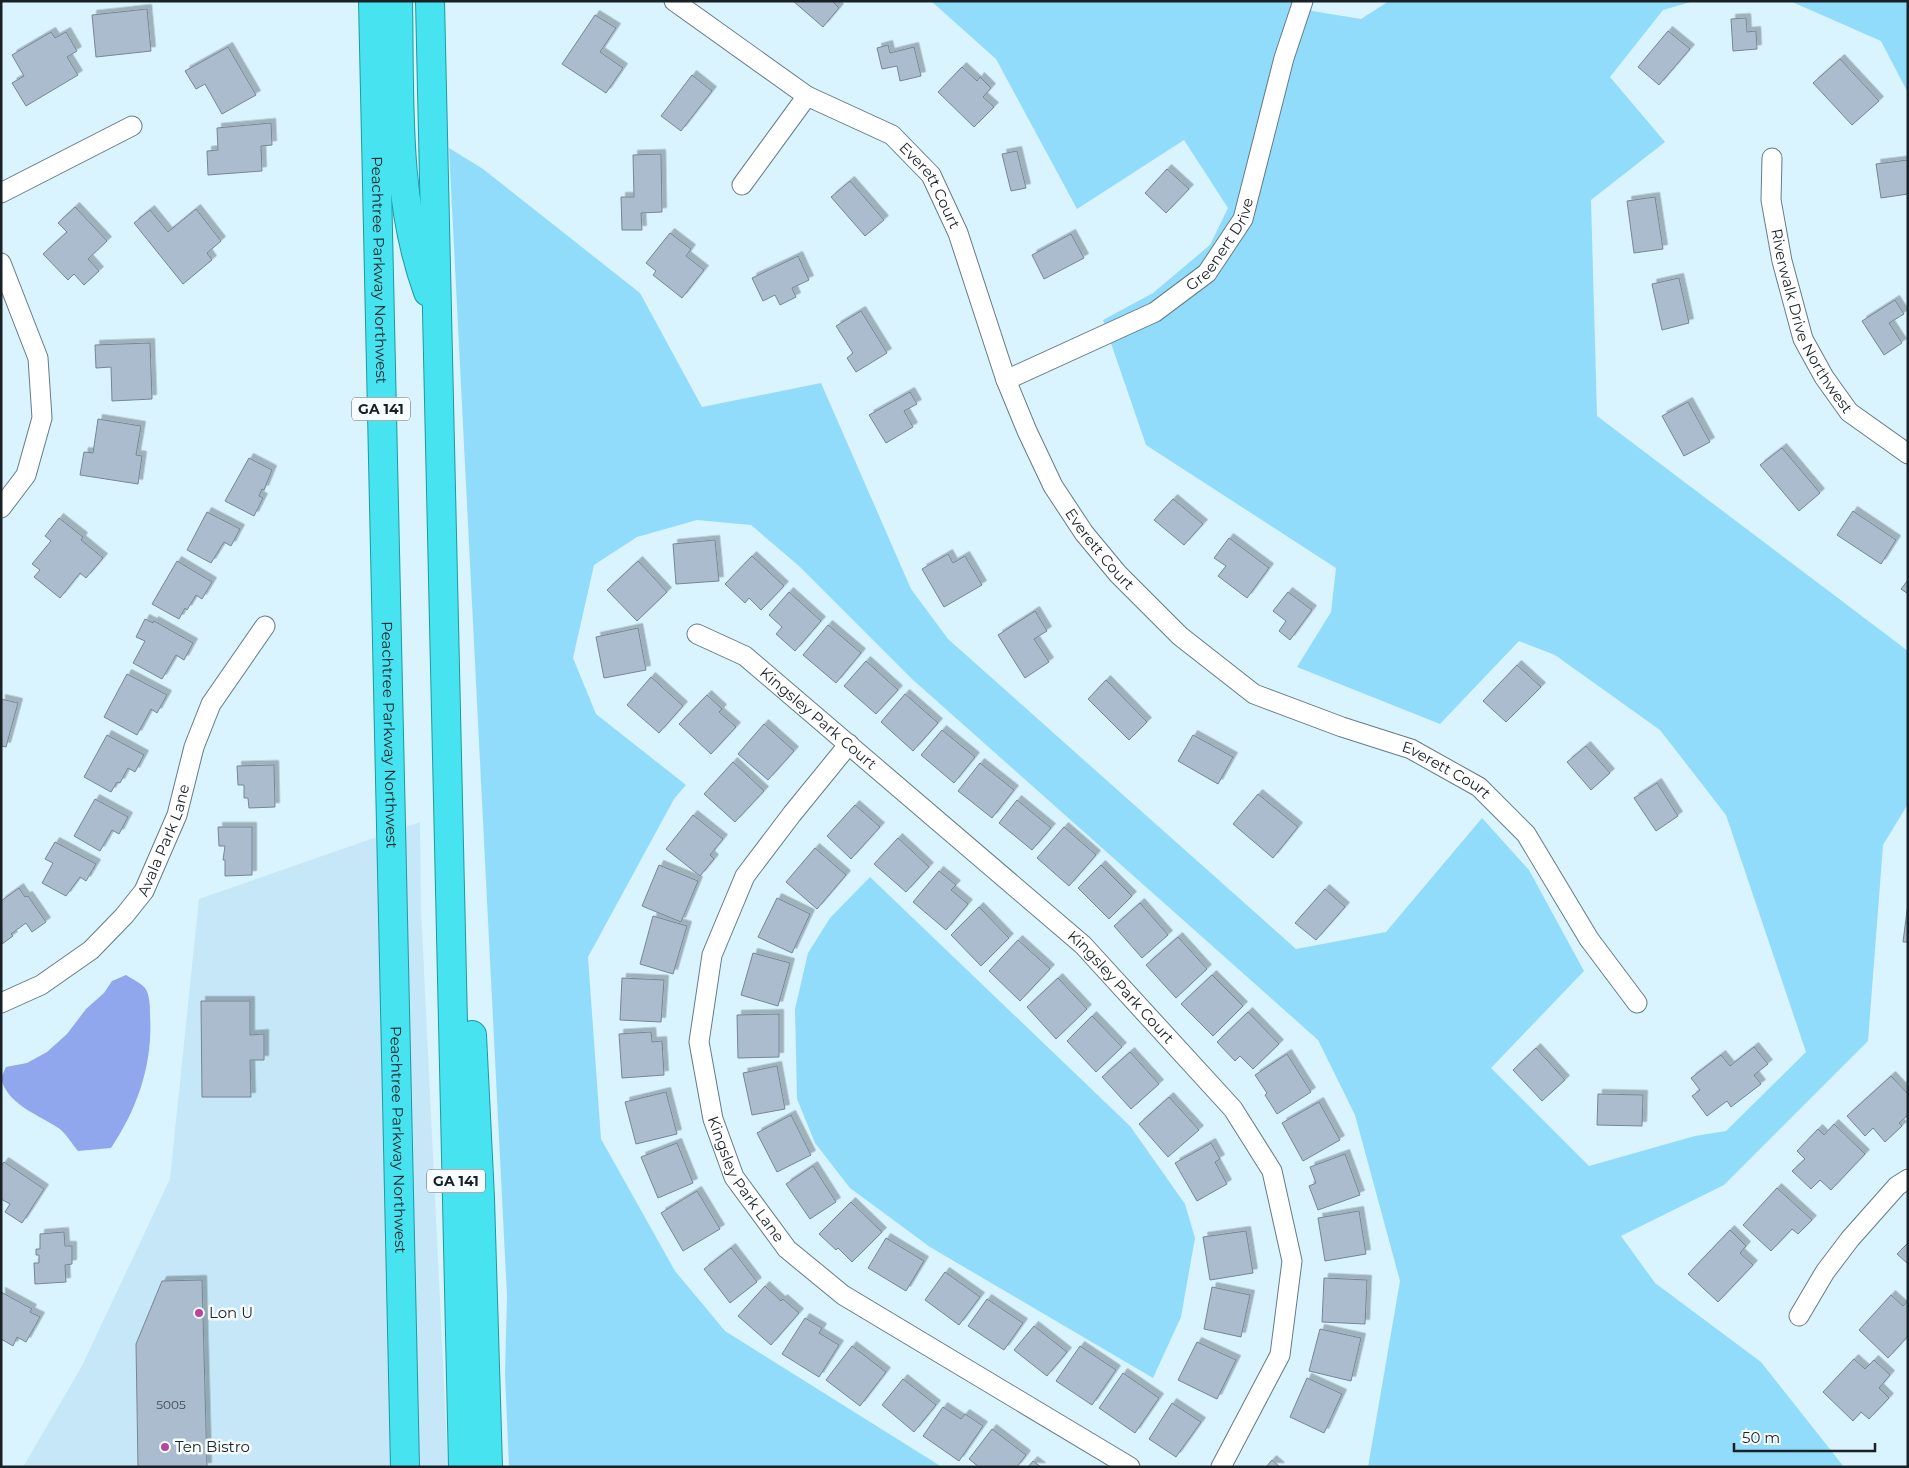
<svg xmlns="http://www.w3.org/2000/svg" width="1909" height="1468" font-family="Montserrat,sans-serif">
<defs>
<filter id="shadow"><feDropShadow dx="4.5" dy="-4.5" stdDeviation="0" flood-color="#0004"/></filter>
</defs>
<rect width="100%" height="100%" fill="#d9f3ff"/>
<path fill="#c5e7f7" d="M420,822L421,909L448,1467H23L82,1366L170,1179L199,899Z"/>
<path fill="#92dcfb" d="M931,1H1304L1312,11L1361,19L1389,1H1694L1663,10L1610,77L1665,142L1591,200L1597,416L1908,651V804L1883,845L1868,1041L1724,1185L1621,1236L1655,1283L1761,1362L1844,1467H1368L1400,1281L1355,1115L1318,1040L912,679L799,566L751,525L697,520L637,537L594,565L573,658L596,714L686,785L674,799L588,957L601,1139L675,1271L725,1331L942,1467H509L505,1375L507,1296L449,148L483,169L640,293L702,407L821,383L911,589L948,639L1296,949L1386,932L1482,818L1529,870L1584,971L1491,1068L1589,1166L1695,1136L1726,1131L1806,1052L1726,815L1660,730L1555,655L1519,641L1440,724L1297,667L1331,612L1336,568L1146,445L1103,320L1153,293L1210,245L1228,208L1184,140L1077,209L996,59Z
M1790,1H1908V93L1881,41Z
M870,877L1130,1126L1185,1204L1195,1238L1181,1317L1153,1378L930,1247L850,1188L815,1143L797,1099L795,1009L808,953L830,918Z"/>
<path fill="#90a7ed" d="M126,975C132,979 141,983 145,988C150,995 150,1007 150,1015C153,1063 138,1108 111,1148L78,1151C72,1144 67,1135 60,1129C40,1115 7,1105 1,1078L6,1067L27,1063L47,1052L67,1034L86,1009L104,993L112,981Z"/>
<path fill="#abbcce" stroke="#758696" filter="url(#shadow)" d="M793,1H832L839,8L823,27Z
M147,9L151,51L96,57L92,15Z
M595,15L616,28L600,52L623,68L606,93L562,64Z
M1746,18L1747,32L1756,31L1757,49L1733,51L1731,19Z
M1668,31L1690,49L1659,85L1638,67Z
M51,32L55,38L66,32L77,51L67,57L78,75L26,106L12,83L24,76L12,55Z
M888,45L890,53L914,47L921,76L900,81L897,66L882,69L877,48Z
M228,47L256,95L222,114L205,84L196,89L185,71Z
M1840,59L1879,101L1852,125L1813,83Z
M962,67L977,81L980,77L991,88L983,97L994,107L974,127L938,92Z
M692,75L712,91L681,131L661,116Z
M271,123L272,145L261,146L262,171L208,175L207,151L218,150L217,128Z
M1017,151L1026,188L1011,191L1002,154Z
M661,154L662,212L641,213L642,230H622L621,197H634L633,155Z
M1908,160V194L1881,198L1876,164Z
M1167,169L1189,189L1166,213L1145,193Z
M850,181L884,220L865,236L831,197Z
M1655,197L1663,249L1634,253L1627,201Z
M75,207L107,241L88,259L99,271L84,285L74,274L68,280L43,254L67,232L58,223Z
M196,209L221,241L207,253L212,260L183,284L134,223L150,210L168,232Z
M670,233L691,249L686,256L704,270L682,298L653,275L656,271L646,263Z
M1071,234L1084,258L1044,279L1032,255Z
M798,256L809,280L792,288L796,297L780,305L775,295L763,301L752,278Z
M1679,278L1689,323L1662,330L1652,284Z
M1895,300L1904,314L1889,323L1902,343L1884,355L1862,321Z
M861,311L887,353L856,372L847,358L853,353L836,326Z
M150,343L152,399L112,401L111,367L96,368L95,345Z
M910,392L917,404L904,411L913,427L886,443L869,415Z
M1688,402L1710,442L1684,456L1662,416Z
M98,419L141,426L136,455L142,456L138,484L80,475L84,452L93,453Z
M1782,448L1820,493L1799,511L1760,465Z
M249,458L272,470L264,490L262,489L259,496L263,498L254,516L225,501Z
M1173,499L1203,524L1184,545L1154,520Z
M1853,511L1896,540L1881,564L1837,535Z
M207,512L240,529L231,546L224,542L211,563L187,550Z
M59,518L83,537L81,540L103,558L86,578L80,573L60,598L34,577L40,570L32,564L51,541L45,536Z
M1229,538L1269,568L1247,598L1218,576L1226,566L1214,558Z
M715,540L719,581L676,584L673,544Z
M948,554L953,563L965,556L982,585L944,607L922,569Z
M752,556L784,586L761,610L749,598L745,603L725,584Z
M177,561L212,582L202,599L196,595L187,610L185,608L179,619L152,604Z
M638,561L667,592L637,621L607,590Z
M1908,580V594L1901,589Z
M789,592L821,621L795,651L776,634L782,627L769,615Z
M1288,592L1312,610L1290,640L1279,631L1286,621L1273,611Z
M1035,611L1047,631L1034,639L1049,662L1025,678L998,635Z
M145,619L153,623L154,621L193,643L184,660L176,655L162,679L133,663L145,641L136,637Z
M828,625L861,653L836,683L803,655Z
M638,628L646,670L604,678L596,637Z
M866,661L898,690L876,714L844,686Z
M1517,665L1541,687L1506,722L1483,701Z
M127,674L167,695L157,713L151,709L137,735L104,717Z
M651,677L683,706L659,733L627,705Z
M1106,680L1147,722L1129,740L1088,699Z
M905,694L938,723L913,751L881,722Z
M707,695L722,709L719,712L736,727L711,754L679,724Z
M1,699L18,703L6,747L1,746Z
M764,724L794,751L768,780L738,754Z
M942,730L975,757L954,783L921,755Z
M107,735L144,755L135,772L128,768L120,783L117,782L111,792L84,777Z
M1193,735L1233,757L1218,784L1178,761Z
M1586,746L1610,773L1591,790L1567,762Z
M733,762L764,791L735,822L704,794Z
M980,763L1014,790L992,818L958,791Z
M274,765L275,807L249,808L248,798H244V785H238L237,766Z
M1657,783L1678,816L1656,831L1634,798Z
M1258,794L1298,827L1273,858L1233,824Z
M95,799L128,817L119,834L112,830L100,851L74,836Z
M1017,800L1051,828L1032,850L999,823Z
M855,805L880,827L851,859L827,836Z
M693,815L723,839L710,855L714,859L700,876L666,849Z
M218,827H252V875L225,876V860H223L225,846H219Z
M1064,827L1096,855L1069,886L1037,858Z
M898,838L929,867L906,892L874,864Z
M55,842L96,864L86,881L80,877L66,896L42,883L53,863L45,859Z
M815,848L846,875L817,909L786,882Z
M659,865L698,881L681,922L642,906Z
M1101,865L1132,896L1109,919L1078,888Z
M939,871L956,885L951,890L968,904L946,930L913,902Z
M19,888L25,897L28,896L46,922L32,932L26,923L11,934L13,936L2,944L1,901Z
M1325,889L1345,907L1316,940L1295,923Z
M777,898L810,914L792,953L758,937Z
M1140,903L1168,935L1142,958L1114,926Z
M1908,903V942H1903Z
M979,907L1009,938L981,966L951,935Z
M653,916L687,926L673,974L640,964Z
M1178,937L1207,969L1176,998L1146,965Z
M1018,940L1050,969L1020,1001L989,971Z
M753,953L790,963L778,1006L741,995Z
M1212,975L1243,1006L1213,1036L1181,1004Z
M622,978L664,980L661,1022L620,1020Z
M1058,978L1087,1009L1056,1039L1027,1007Z
M201,1001H250V1035L264,1034V1060H250L251,1097H202Z
M1248,1012L1279,1044L1253,1069L1240,1056L1235,1061L1217,1042Z
M779,1014V1057L738,1058L737,1015Z
M1092,1016L1122,1047L1096,1072L1067,1041Z
M651,1032L652,1042L662,1041L664,1075L622,1078L619,1034Z
M1754,1047L1768,1064L1754,1075L1761,1084L1731,1107L1727,1101L1707,1116L1692,1096L1700,1090L1691,1078L1721,1055L1730,1066Z
M1536,1048L1565,1080L1542,1101L1513,1070Z
M1130,1052L1159,1084L1131,1109L1102,1077Z
M1287,1054L1311,1092L1277,1114L1265,1095L1267,1093L1255,1075Z
M777,1066L785,1109L752,1115L743,1073Z
M1891,1076L1908,1094V1115L1899,1123L1902,1126L1885,1142L1873,1128L1865,1136L1847,1116Z
M666,1092L677,1134L636,1144L625,1102Z
M1598,1094L1643,1095L1642,1126L1597,1125Z
M1169,1097L1199,1130L1168,1157L1139,1124Z
M1319,1102L1340,1140L1303,1161L1282,1123Z
M791,1115L811,1155L777,1172L757,1133Z
M1834,1124L1865,1154L1831,1190L1820,1180L1811,1189L1792,1171L1805,1159L1797,1151L1818,1129L1824,1135Z
M677,1143L693,1183L658,1198L641,1157Z
M1211,1143L1220,1159L1215,1162L1227,1184L1197,1201L1175,1163Z
M1345,1154L1360,1195L1318,1210L1309,1186L1316,1183L1310,1167Z
M4,1162L44,1189L22,1223L5,1212L10,1204L1,1199V1166Z
M813,1166L836,1202L810,1219L786,1184Z
M1777,1188L1812,1220L1798,1234L1792,1229L1771,1251L1743,1225Z
M697,1191L720,1229L683,1251L661,1213Z
M851,1202L882,1232L852,1262L838,1248L836,1250L819,1234Z
M1359,1211L1366,1254L1325,1261L1318,1218Z
M1730,1230L1746,1246L1740,1253L1753,1265L1718,1302L1688,1274Z
M1246,1231L1253,1273L1210,1280L1203,1237Z
M64,1232L65,1246H72V1264L65,1265L66,1282L35,1284L34,1263H39V1255H36V1249H40V1234Z
M886,1238L924,1261L906,1291L868,1268Z
M1908,1243V1264L1897,1254Z
M731,1248L757,1282L730,1303L704,1269Z
M945,1272L980,1297L959,1325L925,1300Z
M1324,1278L1367,1280L1365,1324L1322,1322Z
M202,1280L207,1467H138L136,1344L162,1281Z
M765,1286L781,1301L783,1299L799,1313L771,1345L738,1316Z
M1212,1287L1250,1295L1241,1337L1204,1329Z
M1,1292L32,1309L30,1312L40,1317L26,1342L17,1337L13,1346L1,1339Z
M1891,1295L1903,1306L1908,1300V1336L1888,1358L1859,1330Z
M987,1299L1023,1323L1004,1350L968,1326Z
M805,1318L822,1328L819,1333L839,1345L819,1377L782,1354Z
M1034,1326L1067,1352L1047,1376L1014,1350Z
M1320,1329L1361,1338L1351,1381L1309,1371Z
M1197,1342L1236,1360L1217,1399L1178,1380Z
M852,1346L886,1372L860,1406L826,1380Z
M1080,1346L1116,1370L1092,1405L1056,1381Z
M1854,1359L1865,1369L1874,1360L1890,1375L1879,1388L1889,1398L1869,1419L1861,1412L1853,1421L1823,1392Z
M1123,1373L1159,1398L1135,1433L1099,1408Z
M1307,1378L1342,1394L1324,1433L1290,1417Z
M903,1379L936,1405L914,1432L882,1405Z
M1172,1403L1201,1422L1176,1457L1149,1439Z
M943,1407L961,1419L965,1414L983,1426L959,1461L923,1436Z
M992,1429L1026,1455L1017,1467H979L969,1459Z
M1272,1460L1280,1467H1266Z
M1033,1461L1041,1467H1028Z"/>
<g fill="none" stroke-linecap="round" stroke-linejoin="round">
<defs>
<g id="minor">
<path id="s1" d="M674,1L807,96L892,135L931,175L958,233L1006,380L1027,431L1053,486L1084,533L1118,574L1180,636L1254,694L1342,727L1411,749L1479,787L1526,834L1589,939L1637,1003"/>
<path id="s2" d="M1772,158L1771,200L1782,261L1803,339L1824,377L1849,412L1908,454"/>
<path d="M742,185L807,96"/>
<path d="M1,193L132,126"/>
<path d="M1,263L38,358L42,418L26,475L1,508"/>
<path id="s3" d="M1006,380L1155,312L1207,273L1243,219L1284,58L1303,1"/>
<path id="s4" d="M697,634L745,656L1083,945L1233,1109L1272,1171L1292,1261L1280,1355L1221,1467"/>
<path id="s5" d="M849,744L792,814L745,876L712,955L699,1042L713,1119L734,1177L787,1249L843,1295L1130,1467"/>
<path id="s6" d="M1,1003L41,985L91,950L124,916L144,891L177,815L194,747L211,704L265,626"/>
<path d="M1799,1316L1825,1272L1850,1239L1897,1186L1908,1179"/>
</g>
<g id="trunk">
<path id="s7" d="M373,1L405,1467"/>
<path d="M398,1C400,99 394,199 428,292"/>
<path d="M430,1L463,1467"/>
<path d="M472,1035L480,1198L488,1467"/>
</g>
</defs>
<use href="#minor" stroke="#647c86" stroke-width="21"/>
<use href="#trunk" stroke="#199ba6" stroke-width="30"/>
<use href="#minor" stroke="#fff" stroke-width="19"/>
<use href="#trunk" stroke="#48e3f0" stroke-width="28"/>
</g>
<g fill="#b846a1" stroke="#f7fcff" stroke-width="2">
<circle cx="199" cy="1313" r="5"/>
<circle cx="165" cy="1447" r="5"/>
</g>
<g text-anchor="middle" stroke-width="5" stroke-linejoin="round" paint-order="stroke">
<g font-size="12" fill="#3d484f">
<text x="171" y="1409">5005</text>
</g>
<g fill="#f7fcff" stroke="#5b6366" stroke-width="1">
<rect x="352" y="397.5" width="58" height="23" rx="4"/>
<rect x="427" y="1169.5" width="58" height="23" rx="4"/>
</g>
<g font-size="14" font-weight="bold" fill="#182125">
<text x="381" y="414">GA 141</text>
<text x="456" y="1186">GA 141</text>
</g>
<g font-size="15" fill="#182125" stroke="#f7fcff">
<text dy="5" stroke="none"><textPath href="#s1" startOffset="321">Everett Court</textPath></text>
<text dy="5" stroke="none"><textPath href="#s3" startOffset="260">Greenert Drive</textPath></text>
<text dy="5" stroke="none"><textPath href="#s7" startOffset="269">Peachtree Parkway Northwest</textPath></text>
<text dy="5" stroke="none"><textPath href="#s2" startOffset="171">Riverwalk Drive Northwest</textPath></text>
<text dy="5" stroke="none"><textPath href="#s1" startOffset="726">Everett Court</textPath></text>
<text dy="5" stroke="none"><textPath href="#s4" startOffset="149">Kingsley Park Court</textPath></text>
<text dy="5" stroke="none"><textPath href="#s7" startOffset="734">Peachtree Parkway Northwest</textPath></text>
<text dy="5" stroke="none"><textPath href="#s1" startOffset="1146">Everett Court</textPath></text>
<text dy="5" stroke="none"><textPath href="#s6" startOffset="239">Avala Park Lane</textPath></text>
<text dy="5" stroke="none"><textPath href="#s4" startOffset="554">Kingsley Park Court</textPath></text>
<text dy="5" stroke="none"><textPath href="#s7" startOffset="1139">Peachtree Parkway Northwest</textPath></text>
<text dy="5" stroke="none"><textPath href="#s5" startOffset="489">Kingsley Park Lane</textPath></text>
</g>
<g font-size="15" fill="#182125" stroke="#f7fcff" text-anchor="start">
<text x="209" y="1318">Lon U</text>
<text x="175" y="1452">Ten Bistro</text>
</g>
</g>
<rect width="1909" height="1468" fill="none" stroke="#182125" stroke-width="5"/>
<path d="M1734 1443v8h141v-8" fill="none" stroke="#182125" stroke-width="2.5"/>
<text x="1742" y="1443" font-size="15" fill="#182125" stroke="#f7fcff" stroke-width="4" paint-order="stroke">50 m</text>
</svg>
